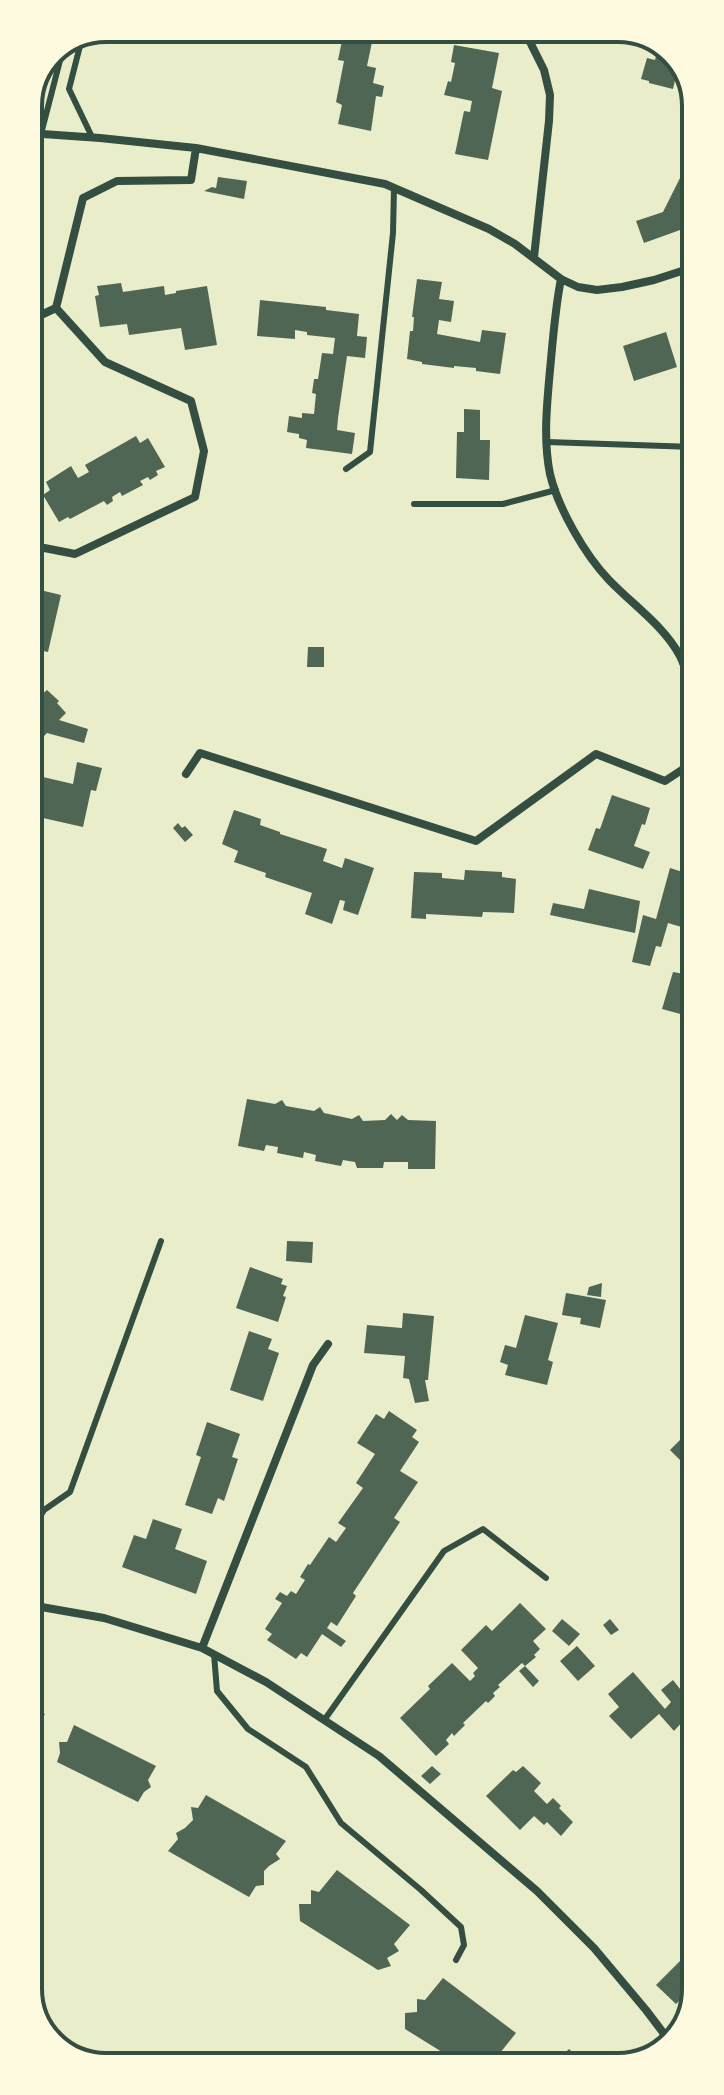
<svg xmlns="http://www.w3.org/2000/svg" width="724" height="2095" font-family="'Public Sans',sans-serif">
<rect width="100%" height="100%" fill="#e9edc9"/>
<path fill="#4f6655" d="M351,28H378L375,42H372L367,66L376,68L373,83L384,86L382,97L376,96L371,131L338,124L342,105L336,102L344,61L338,60L343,36L348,37Z
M454,45L499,53L492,88L502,91L488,160L455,154L464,111L470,112L472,101L444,95L448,81L451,82L455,63L451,62Z
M658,48L672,52L693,88L681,86L684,74L677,72L673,89L649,83V81L641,79L647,58L655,60Z
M689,149L694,151V220L691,225L684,222L680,230L644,243L636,221L663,212L684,170Z
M218,177L247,181L244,199L204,191L212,187L216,188Z
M31,220L39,251L32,253L35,264L28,266V221Z
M417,279L442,282L439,299L454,301L451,322L439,320L437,334L480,342L482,330L506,333L500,374L476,371V368L454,366V368L422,364V362L407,359L410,331H413L414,317H412Z
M121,283L123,292L164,286L165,295L176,293V291L207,286L217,345L185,350L181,328L129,335L127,324L100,327L95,296L99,295L97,286Z
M260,300L326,307V310L359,314L357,336L367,337L365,358L347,356L338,418L337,430L355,433L352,454L306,448L307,440L299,438V434L287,432L289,416L302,418V413L314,414L316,394L312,393L314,379H318L322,353L333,354L335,338L307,335V332L295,330V339L257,336Z
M666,332L677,367L634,381L623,346Z
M464,409L480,410V440H490L489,480L456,478L457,432H464Z
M136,436L140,443L148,438L165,467L156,471L158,475L150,480L148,477L140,481L143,485L122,496L120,492L112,497L113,501L107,505L104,501L70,519L68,517L59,522L43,495L50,490L46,482L71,466L78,478L89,472L85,465Z
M29,574L39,576L36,589L61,595L48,652L29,648Z
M308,647H324V667H307Z
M29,689L39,697L47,690L59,701L57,703L66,713L59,720L88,729L84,743L47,733L44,736L34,726L29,730Z
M77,762L102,768L96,791L91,790L83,827L34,816L43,777L73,784Z
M612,795L650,808L645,825L642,824L634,846L650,852L643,869L588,850L596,828L600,829Z
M234,810L261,819L260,825L280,832V834L327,849L323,861L342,868L345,858L374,868L358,915L343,910L345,901L340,900L332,924L305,914L312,893L265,877L266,873L234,862L238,851L222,844Z
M178,823L182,828L185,826L193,835L185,842L173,828Z
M670,868L695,876V931L668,923L661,947L656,946L650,966L632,962L643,915L656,919Z
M465,870L502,872V877L516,879L514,913L483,912L482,917L426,914V919L411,918L414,872L442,873V878L464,880Z
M589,889L640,901L635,933L550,915L553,903L584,909Z
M673,972L695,976V1018L662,1009Z
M247,1099L275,1104L282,1100L286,1106L314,1111L320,1107L324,1113L352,1119L359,1115L363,1121L385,1120L391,1114L397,1120L402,1115L408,1120L436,1121L435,1169H408V1162H384L383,1168H357L355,1162L343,1160L341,1166L315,1161L316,1155L304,1152L303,1158L277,1153L278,1147L266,1145L264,1151L238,1146Z
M287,1241L313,1242L312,1263L286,1261Z
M250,1267L283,1279L281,1284L287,1286L283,1296L286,1297L278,1322L236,1308Z
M602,1283L601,1297L587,1295L589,1287Z
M566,1293L606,1300L600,1328L580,1324L581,1318L562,1315Z
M403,1313L434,1316L428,1380H425L429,1401L415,1403L409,1379L403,1378L405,1356L364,1353L367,1325L402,1328Z
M525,1315L558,1323L548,1360L553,1362L547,1385L505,1375L508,1365L500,1362L505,1345L516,1348Z
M249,1331L272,1339L268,1349L279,1353L263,1401L230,1390Z
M389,1411L417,1430L412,1437L419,1442L400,1471L418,1482L394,1518L400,1522L353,1593L356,1596L337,1626L331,1622L327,1628L346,1641L341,1647L322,1634L307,1657L301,1653L296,1659L267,1640L272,1634L265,1629L282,1603L275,1599L280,1592L287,1596L291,1591L296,1594L305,1580L300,1577L308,1564L310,1565L329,1537L336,1542L346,1528L338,1523L363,1488L356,1483L375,1454L357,1443L376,1414L384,1419Z
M207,1422L240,1434L232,1457L238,1459L224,1501L218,1498L212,1514L185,1505L201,1457L196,1455Z
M686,1434L695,1443V1455L685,1465L670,1450Z
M153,1519L182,1529L175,1549L207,1561L196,1594L122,1567L134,1535L146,1539Z
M520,1603L546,1629L533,1641L540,1649L534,1655L536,1657L525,1666L522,1663L498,1685L500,1687L493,1693L495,1696L488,1703L486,1701L463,1723L465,1725L454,1736L452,1733L446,1740L449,1744L436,1756L400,1718L430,1689L428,1686L452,1663L470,1681L475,1676L473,1673L478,1668L461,1650L486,1625L492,1631Z
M562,1619L580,1634L569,1646L552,1631Z
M610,1619L619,1630L611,1635L603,1625Z
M577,1646L595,1666L578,1681L560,1661Z
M525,1666L539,1681L533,1687L519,1671Z
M30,1669L39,1671L31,1696H30Z
M633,1672L665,1709L671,1702L661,1690L673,1680L695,1708L674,1731L659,1714L631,1739L609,1716L619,1707L608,1694Z
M30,1709L45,1714L33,1735L30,1734Z
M74,1725L156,1766L148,1780L151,1787L144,1792L138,1802L57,1762L60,1753L59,1742H67Z
M432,1766L441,1774L430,1784L421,1776Z
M523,1766L541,1783L534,1791L547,1804L553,1798L561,1806L559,1808L573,1822L561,1836L547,1822L544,1825L534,1816L520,1830L486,1796L513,1770L516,1772Z
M206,1795L286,1841L276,1854L280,1859L269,1866L264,1871V1885L256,1886L249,1897L168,1851L178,1839L176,1833L185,1828L193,1820L191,1807L198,1808Z
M337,1870L410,1925L394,1944L399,1951L387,1958L391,1966L378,1970L300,1921L299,1904H311V1890L319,1892Z
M691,1950L696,1955V1984L676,2004L656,1985Z
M443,1978L516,2033L500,2053L505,2060L494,2065H463L405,2029V2013L417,2012V1999L425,2000Z
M569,2049L580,2059L574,2065H553Z"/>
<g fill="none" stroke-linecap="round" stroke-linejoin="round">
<path stroke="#344e41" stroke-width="6" d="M82,38L69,89L92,137
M41,134L64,45
M547,442L694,447
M346,469L370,452L393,233L394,188
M414,504H503L556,490
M30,1533L44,1510L70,1492L161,1241
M214,1654L217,1691L248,1729L306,1767L341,1823L421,1890L461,1927L464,1945L456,1960
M325,1719L444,1551L483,1529L546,1578"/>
<path stroke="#344e41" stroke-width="8" d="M523,28L544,70L550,95L549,121L534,257
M28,133L100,138L196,148L385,184L489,229L515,244L561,279L578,287L597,290L622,287L654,280L694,267
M561,279C555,309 553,339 550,370C547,404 543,440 550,474C558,508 585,555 609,580C633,605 663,625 680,656C687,669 690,688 694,703
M28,321L56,308
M29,545L75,554L195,497L204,451L191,401L105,362L56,308L83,198L117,181L191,180L196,148
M186,774L200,753L476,841L596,754L665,781L694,762
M30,1605L104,1618L202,1648L266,1682L379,1756L537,1891L594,1948L646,2010L671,2043
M202,1648L313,1365L328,1344"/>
</g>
<path d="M0 0H724V2095H0ZM106 42H618A64 64 0 0 1 682 106V1989A64 64 0 0 1 618 2053H106A64 64 0 0 1 42 1989V106A64 64 0 0 1 106 42Z" fill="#fefae0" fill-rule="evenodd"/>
<path fill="none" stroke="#344e41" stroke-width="4" d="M106 42H618A64 64 0 0 1 682 106V1989A64 64 0 0 1 618 2053H106A64 64 0 0 1 42 1989V106A64 64 0 0 1 106 42Z"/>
</svg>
